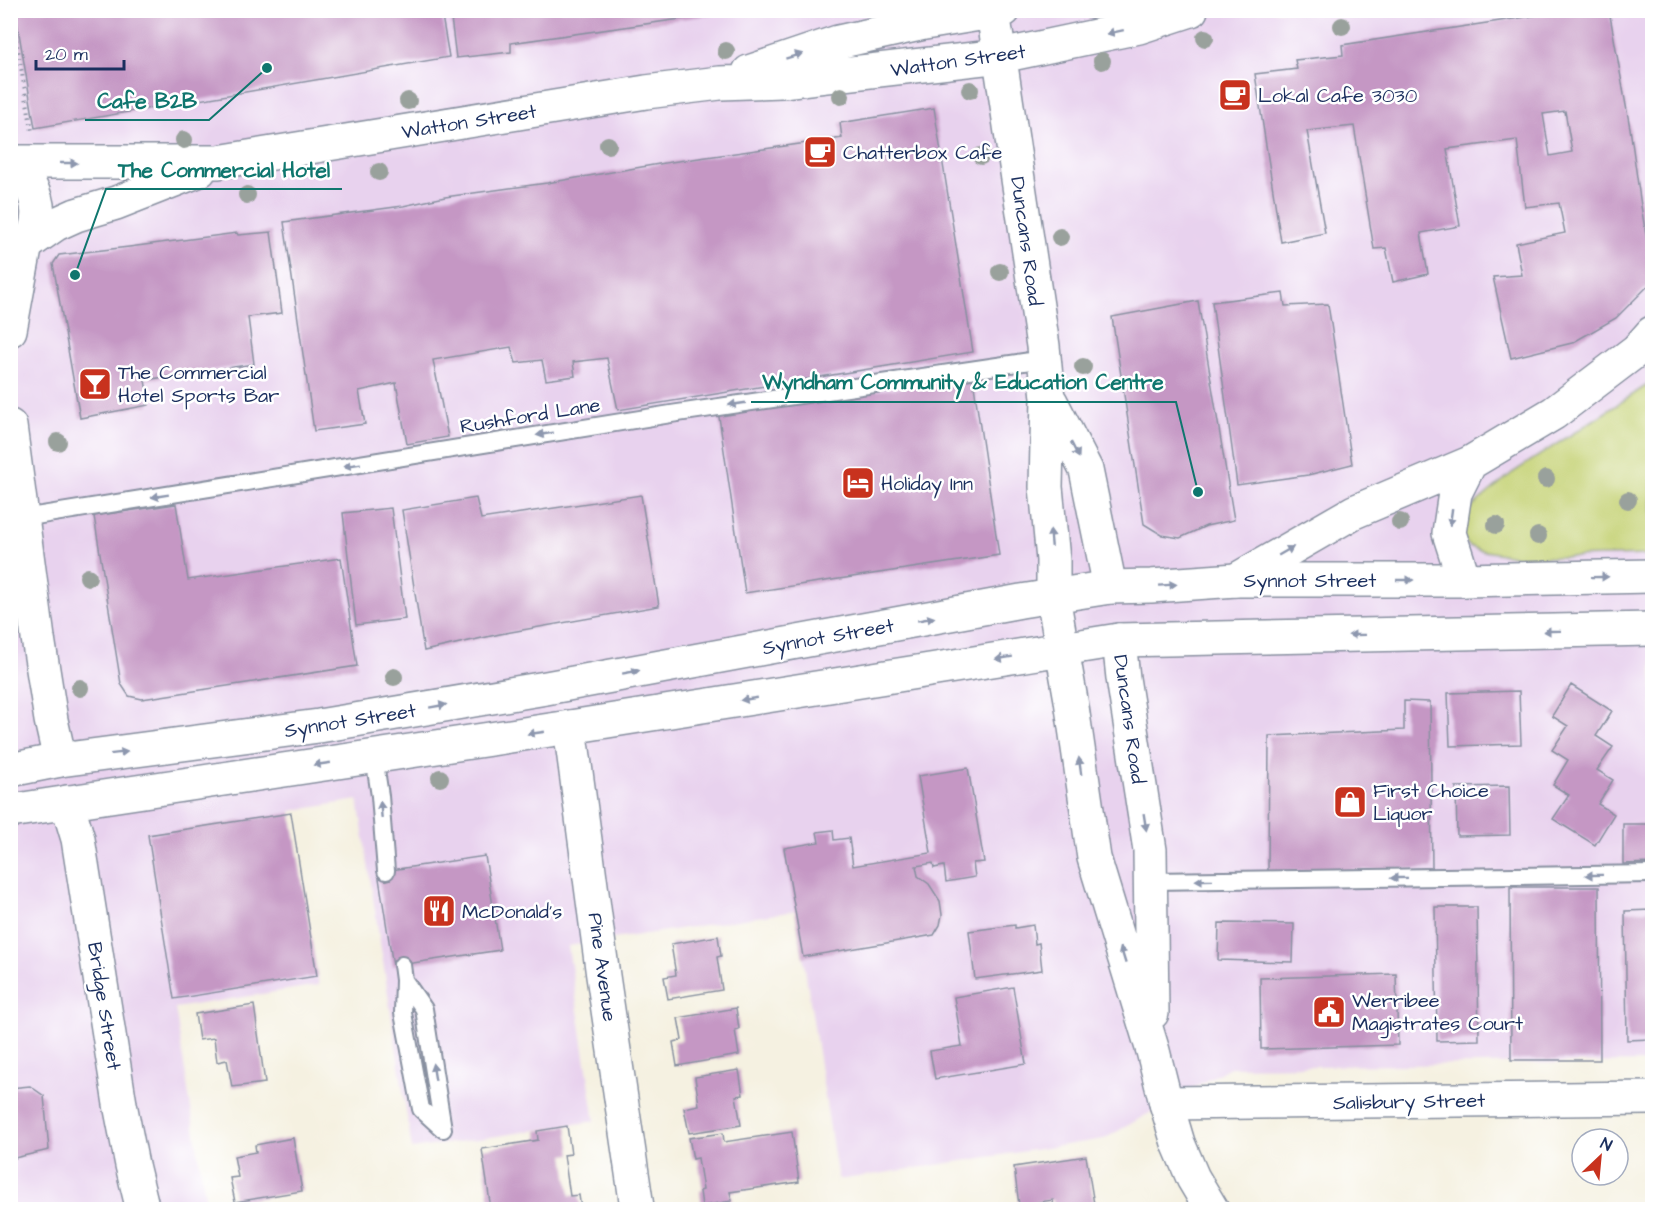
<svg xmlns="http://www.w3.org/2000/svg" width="1663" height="1220" font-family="'Architects Daughter',sans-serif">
<rect width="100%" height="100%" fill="#fff"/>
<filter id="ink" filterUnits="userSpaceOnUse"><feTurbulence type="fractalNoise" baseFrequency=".0167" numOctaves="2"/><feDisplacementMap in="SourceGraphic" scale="12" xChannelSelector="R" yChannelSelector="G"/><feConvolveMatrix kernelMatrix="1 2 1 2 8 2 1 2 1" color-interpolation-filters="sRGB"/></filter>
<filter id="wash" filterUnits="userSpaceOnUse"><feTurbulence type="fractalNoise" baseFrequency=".008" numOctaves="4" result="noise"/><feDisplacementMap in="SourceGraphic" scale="24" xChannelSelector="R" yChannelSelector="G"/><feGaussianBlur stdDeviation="1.35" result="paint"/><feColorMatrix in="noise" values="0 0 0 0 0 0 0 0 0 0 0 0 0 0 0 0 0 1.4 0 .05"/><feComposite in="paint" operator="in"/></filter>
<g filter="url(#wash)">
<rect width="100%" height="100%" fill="#f5f1e1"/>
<path fill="#e8d2ee" d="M10,11H1652V1062L1230,1067L1104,1139L838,1180L796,911L568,946L595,1121L412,1149L358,800L291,811L319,985L175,1008L207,1209H11Z"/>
<path fill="#c4d173" stroke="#708068" stroke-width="1.5" d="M1652,382V553L1650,555L1525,558L1479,550L1469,546L1461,536L1467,511L1476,503L1512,473Z"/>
<g id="blocks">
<path fill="#c597c4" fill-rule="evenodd" d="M15,10H441L449,57L35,128Z
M450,10H730V12L511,43V52L456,58Z
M1572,10H1609L1630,128L1641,206L1652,270V282L1616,318L1572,343L1511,358L1493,277L1522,275L1516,243L1565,233L1559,203L1525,207L1517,140L1447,149L1460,226L1421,233L1428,274L1393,282L1386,248L1374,249L1354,126L1307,131L1325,233L1281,242L1255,74L1297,69L1295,60L1343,55L1342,45ZM1565,111L1572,152L1550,156L1543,114Z
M934,108L973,352L618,410L607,358L573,362L575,376L546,380L542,360L516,363L511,347L433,360L448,437L407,444L396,383L359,391L365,424L314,431L284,222L403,206L445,197L547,183L671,162L842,138L840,123Z
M271,232L282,313L248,317L254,364L145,380L149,405L80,418L53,264L59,255L129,247L237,233L238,235Z
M1283,293L1285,306L1328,304L1352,464L1308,475L1237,485L1212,302Z
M1198,301L1234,520L1206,526L1180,538L1162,535L1144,524L1112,317Z
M973,379L999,555L745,593L718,410Z
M641,495L659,606L500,634L424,651L402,510L476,498L481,519Z
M176,504L188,580L341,558L357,666L142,699L129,696L121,684L94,516Z
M391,508L405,619L356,625L343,513Z
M1571,685L1612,711L1596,736L1613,747L1597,770L1613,780L1598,804L1614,814L1595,845L1553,819L1569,795L1553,785L1568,760L1552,750L1568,726L1552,716Z
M1519,691L1521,744L1450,746L1448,693Z
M1404,701L1430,702L1432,868L1268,872L1269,736L1404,730Z
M968,768L984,862L973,863L975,877L946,882L944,866L934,868L933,863L916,866L918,876L929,884L940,901L942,915L940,925L934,935L803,957L784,848L819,842L817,832L833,830L834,840L849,838L853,866L931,853L918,776Z
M1509,786L1510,835L1457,836L1456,787Z
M291,813L317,976L174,999L148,835Z
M1623,824H1652V863L1623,864Z
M485,856L500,950L393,966L378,872Z
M1510,887H1599L1600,1060H1511Z
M1435,907H1477L1479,1040L1437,1041Z
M1652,910V1039L1627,1040L1625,911Z
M1219,923L1294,924L1293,962L1218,960Z
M1015,925V928L1033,925L1035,944L1039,943L1042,970L975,979L969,931Z
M718,936L721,956L717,957L722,990L668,999L664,977L676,975L671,944Z
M1396,974L1398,1045L1261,1049L1260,978Z
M1013,987L1026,1064L935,1079L930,1051L962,1046L954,997Z
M254,1005L265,1083L232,1087L227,1060L217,1062L214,1038L199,1040L195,1014Z
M736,1008L739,1029L735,1030L739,1055L677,1066L673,1042L682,1040L678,1018Z
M739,1070L743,1095L736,1096L741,1125L689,1133L684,1108L699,1105L695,1077Z
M30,1086L44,1096L49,1150L10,1159V1088Z
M567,1126L571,1154L564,1155L570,1196L579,1195L581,1209H491L482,1149L538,1140L537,1131Z
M792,1132L799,1182L730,1192L732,1201L702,1206L700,1191L703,1190L698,1158L693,1159L689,1138L723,1133L724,1142Z
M293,1138L302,1191L235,1202L230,1178L238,1177L234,1156L256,1152L255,1145Z
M1086,1156L1094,1204L1057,1209H1054L1053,1200L1019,1205L1014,1167Z"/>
</g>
</g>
<g filter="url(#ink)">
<use href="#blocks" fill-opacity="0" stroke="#8890a0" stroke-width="1.5"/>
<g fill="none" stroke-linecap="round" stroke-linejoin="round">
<defs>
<path id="service" d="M23,518L671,414L1044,359
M374,757L380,796L386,871
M1150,881L1652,874
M402,965L404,980L424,1009L443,1129
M404,980L403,1013L421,1109L443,1129"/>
<path id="minor" d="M10,330L25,249
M10,426L38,638L51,720L60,760
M1236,580L1354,512L1470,463L1554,413L1637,350L1652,333
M1464,580L1449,533L1455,493L1470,463
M570,727L603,976L637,1207
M67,802L78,839L120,1104L132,1165L143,1210
M1166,1103L1652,1098"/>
<path id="tertiary" d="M993,12L1043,346L1048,398L1046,487L1053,560V596
M749,72L838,42L925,23L1004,10
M10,162H218L646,92L720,83L782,81L1001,56L1139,27L1191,10
M10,163C45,191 49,234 10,261
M30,242L56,224L76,215L116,203L200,170
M1051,402L1086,470L1110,587"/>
<path id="secondary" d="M1119,640L1123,678L1150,850L1152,1013
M1062,649L1071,700L1094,858L1153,1051L1166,1103L1178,1143L1193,1178L1212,1210"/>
<path id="trunk" d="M1053,596L1062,649
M10,770L60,760L319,726L546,688L1021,601L1110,587L1151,586L1236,580H1464L1652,576
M10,811L570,727L1119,640L1652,629"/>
</defs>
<use href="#service" stroke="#8890a0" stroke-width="20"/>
<use href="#minor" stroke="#8890a0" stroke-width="36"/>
<use href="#tertiary" stroke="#8890a0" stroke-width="36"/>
<use href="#secondary" stroke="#8890a0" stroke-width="36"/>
<use href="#trunk" stroke="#8890a0" stroke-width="36"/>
<path stroke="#8890a0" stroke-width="4" stroke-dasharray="1.5 4.5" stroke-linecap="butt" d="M11,10L32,131
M799,10L800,16"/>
<use href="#service" stroke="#fff" stroke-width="16"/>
<use href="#minor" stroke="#fff" stroke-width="33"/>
<use href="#tertiary" stroke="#fff" stroke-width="33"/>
<use href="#secondary" stroke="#fff" stroke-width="33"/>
<use href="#trunk" stroke="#fff" stroke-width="33"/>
</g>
<g fill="#99a19c">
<circle cx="1342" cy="26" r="9"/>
<circle cx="1205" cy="38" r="9"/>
<circle cx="726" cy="51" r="9"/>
<circle cx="1102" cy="61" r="9"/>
<circle cx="970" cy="90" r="9"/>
<circle cx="841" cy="96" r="9"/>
<circle cx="408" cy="101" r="9"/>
<circle cx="184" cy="140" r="9"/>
<circle cx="608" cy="145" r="9"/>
<circle cx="981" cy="156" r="9"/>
<circle cx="379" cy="172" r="9"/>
<circle cx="247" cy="195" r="9"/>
<circle cx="1060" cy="237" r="9"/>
<circle cx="1000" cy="272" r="9"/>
<circle cx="1083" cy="367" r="9"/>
<circle cx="58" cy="442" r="9"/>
<circle cx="1546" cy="479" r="9"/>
<circle cx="1628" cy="500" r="9"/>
<circle cx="1400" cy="522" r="9"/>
<circle cx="1496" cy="525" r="9"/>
<circle cx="1538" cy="536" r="9"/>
<circle cx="88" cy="577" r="9"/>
<circle cx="394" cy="677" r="9"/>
<circle cx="80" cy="688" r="9"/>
<circle cx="440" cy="778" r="9"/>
</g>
<defs><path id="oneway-solid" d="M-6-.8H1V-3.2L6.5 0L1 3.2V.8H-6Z" transform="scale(1.5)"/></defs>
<g fill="#8d97ae">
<use href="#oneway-solid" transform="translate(1115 32) rotate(168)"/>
<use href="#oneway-solid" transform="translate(794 56) rotate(-17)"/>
<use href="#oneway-solid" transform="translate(69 163)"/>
<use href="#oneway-solid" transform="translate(737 404) rotate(172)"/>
<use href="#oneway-solid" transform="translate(545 434) rotate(171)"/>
<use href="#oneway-solid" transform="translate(1075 450) rotate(63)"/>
<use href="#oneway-solid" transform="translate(352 465) rotate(171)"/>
<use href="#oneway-solid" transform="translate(160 496) rotate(171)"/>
<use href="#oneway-solid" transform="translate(1451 517) rotate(98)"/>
<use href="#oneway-solid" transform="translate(1051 538) rotate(-95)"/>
<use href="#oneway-solid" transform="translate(1286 551) rotate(-30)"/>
<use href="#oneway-solid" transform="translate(1600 577) rotate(-1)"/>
<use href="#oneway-solid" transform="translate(1405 580)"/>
<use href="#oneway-solid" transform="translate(1168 585) rotate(-4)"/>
<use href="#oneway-solid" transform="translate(926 619) rotate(-10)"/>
<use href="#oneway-solid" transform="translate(1552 631) rotate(179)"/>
<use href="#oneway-solid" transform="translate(1357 635) rotate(179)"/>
<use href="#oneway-solid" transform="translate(1004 658) rotate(171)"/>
<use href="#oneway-solid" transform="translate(631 672) rotate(-10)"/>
<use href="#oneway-solid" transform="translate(749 699) rotate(171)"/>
<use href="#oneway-solid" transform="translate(438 706) rotate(-10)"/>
<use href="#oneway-solid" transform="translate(536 733) rotate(172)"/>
<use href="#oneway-solid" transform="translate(119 753) rotate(-7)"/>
<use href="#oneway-solid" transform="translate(322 764) rotate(172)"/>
<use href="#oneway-solid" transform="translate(1080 766) rotate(-98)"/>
<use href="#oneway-solid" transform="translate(381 810) rotate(-95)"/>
<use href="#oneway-solid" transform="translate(1145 822) rotate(81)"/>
<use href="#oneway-solid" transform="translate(1594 875) rotate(179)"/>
<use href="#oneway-solid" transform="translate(1399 878) rotate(179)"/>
<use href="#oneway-solid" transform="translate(1204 880) rotate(179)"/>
<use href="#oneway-solid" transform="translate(1123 955) rotate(-107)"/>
<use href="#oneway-solid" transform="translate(434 1072) rotate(-99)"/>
</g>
</g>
<defs>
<symbol id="cafe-square" viewBox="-11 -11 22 22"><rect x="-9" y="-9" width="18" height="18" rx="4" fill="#c8321e" stroke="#fff"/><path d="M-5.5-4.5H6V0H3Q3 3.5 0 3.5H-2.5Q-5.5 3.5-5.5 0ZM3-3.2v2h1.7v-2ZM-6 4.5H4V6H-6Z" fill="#fff"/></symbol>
<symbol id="bar-square" viewBox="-11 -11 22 22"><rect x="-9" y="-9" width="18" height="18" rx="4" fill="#c8321e" stroke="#fff"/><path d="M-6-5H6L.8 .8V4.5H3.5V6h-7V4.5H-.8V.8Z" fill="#fff"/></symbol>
<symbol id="hotel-square" viewBox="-11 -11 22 22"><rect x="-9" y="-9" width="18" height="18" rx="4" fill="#c8321e" stroke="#fff"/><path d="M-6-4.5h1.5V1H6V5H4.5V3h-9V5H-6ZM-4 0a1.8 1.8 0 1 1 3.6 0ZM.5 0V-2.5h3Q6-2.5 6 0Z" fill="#fff"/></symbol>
<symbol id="shop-square" viewBox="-11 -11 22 22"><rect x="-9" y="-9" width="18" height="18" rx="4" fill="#c8321e" stroke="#fff"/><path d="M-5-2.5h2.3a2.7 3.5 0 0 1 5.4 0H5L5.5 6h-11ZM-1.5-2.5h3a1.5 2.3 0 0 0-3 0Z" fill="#fff"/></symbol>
<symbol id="restaurant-square" viewBox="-11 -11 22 22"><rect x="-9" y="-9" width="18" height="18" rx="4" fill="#c8321e" stroke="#fff"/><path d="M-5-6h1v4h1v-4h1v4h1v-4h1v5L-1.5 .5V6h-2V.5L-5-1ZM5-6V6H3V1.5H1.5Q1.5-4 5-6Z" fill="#fff"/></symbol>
<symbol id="civic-square" viewBox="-11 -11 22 22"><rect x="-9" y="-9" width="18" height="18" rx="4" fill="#c8321e" stroke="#fff"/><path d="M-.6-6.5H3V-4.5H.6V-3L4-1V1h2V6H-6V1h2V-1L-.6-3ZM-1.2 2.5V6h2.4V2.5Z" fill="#fff"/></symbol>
</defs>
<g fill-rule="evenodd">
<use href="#cafe-square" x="1216" y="76" width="38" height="38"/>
<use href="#cafe-square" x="801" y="133" width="38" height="38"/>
<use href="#bar-square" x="76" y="365" width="38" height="38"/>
<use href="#hotel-square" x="839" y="464" width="38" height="38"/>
<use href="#shop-square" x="1331" y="783" width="38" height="38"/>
<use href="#restaurant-square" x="420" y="892" width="38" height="38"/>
<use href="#civic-square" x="1310" y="993" width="38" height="38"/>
</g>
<g text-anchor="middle" stroke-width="5" stroke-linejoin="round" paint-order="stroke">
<g font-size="20" fill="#1b2f5e" stroke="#fff">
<text transform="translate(958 60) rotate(-8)" y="7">Watton Street</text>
<text transform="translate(469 121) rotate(-9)" y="7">Watton Street</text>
<text transform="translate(1027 241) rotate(82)" y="7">Duncans Road</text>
<text transform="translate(530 415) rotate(-9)" y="7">Rushford Lane</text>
<text x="1310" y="587">Synnot Street</text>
<text transform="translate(828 636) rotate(-10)" y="7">Synnot Street</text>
<text transform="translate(1130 719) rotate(82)" y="7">Duncans Road</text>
<text transform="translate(350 720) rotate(-9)" y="7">Synnot Street</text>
<text transform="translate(603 967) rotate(82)" y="7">Pine Avenue</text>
<text transform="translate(105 1006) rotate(81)" y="7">Bridge Street</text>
<text transform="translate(1409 1101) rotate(-1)" y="7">Salisbury Street</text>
</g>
<g font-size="20" fill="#1b2f5e" stroke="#fff" text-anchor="start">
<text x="1258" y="102">Lokal Cafe 3030</text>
<text x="843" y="159">Chatterbox Cafe</text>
<text x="118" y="379">The Commercial<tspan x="118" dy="23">Hotel Sports Bar</tspan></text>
<text x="881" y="490">Holiday Inn</text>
<text x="1373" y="797">First Choice<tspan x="1373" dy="23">Liquor</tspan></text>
<text x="462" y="918">McDonald's</text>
<text x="1352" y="1007">Werribee<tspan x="1352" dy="23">Magistrates Court</tspan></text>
</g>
</g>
<path fill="none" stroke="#0f766e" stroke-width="2" d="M267 68L209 120H85M75 275L106 189H342M1198 492L1176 402H751"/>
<g fill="#0f766e" stroke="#fff" stroke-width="2">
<circle cx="267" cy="68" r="6"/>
<circle cx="75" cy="275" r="6"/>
<circle cx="1198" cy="492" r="6"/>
</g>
<g font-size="21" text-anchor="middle" font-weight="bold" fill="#0f766e" stroke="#fff" stroke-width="5" stroke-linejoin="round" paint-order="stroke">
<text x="147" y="108">Cafe B2B</text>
<text x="224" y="177">The Commercial Hotel</text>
<text x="963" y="389">Wyndham Community &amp; Education Centre</text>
</g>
<rect width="1663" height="1220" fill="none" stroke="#fff" stroke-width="36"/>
<g transform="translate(1600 1157) rotate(26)"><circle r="28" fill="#ffffff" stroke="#a4acbf" stroke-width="1.5"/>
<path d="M0-4.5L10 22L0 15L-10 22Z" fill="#c8321e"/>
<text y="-9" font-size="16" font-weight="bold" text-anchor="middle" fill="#1b2f5e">N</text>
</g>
<path d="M36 60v9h88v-9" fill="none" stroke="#1b2f5e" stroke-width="3"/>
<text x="45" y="60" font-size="18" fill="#1b2f5e" stroke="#ffffff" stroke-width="4.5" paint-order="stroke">20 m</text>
</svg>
